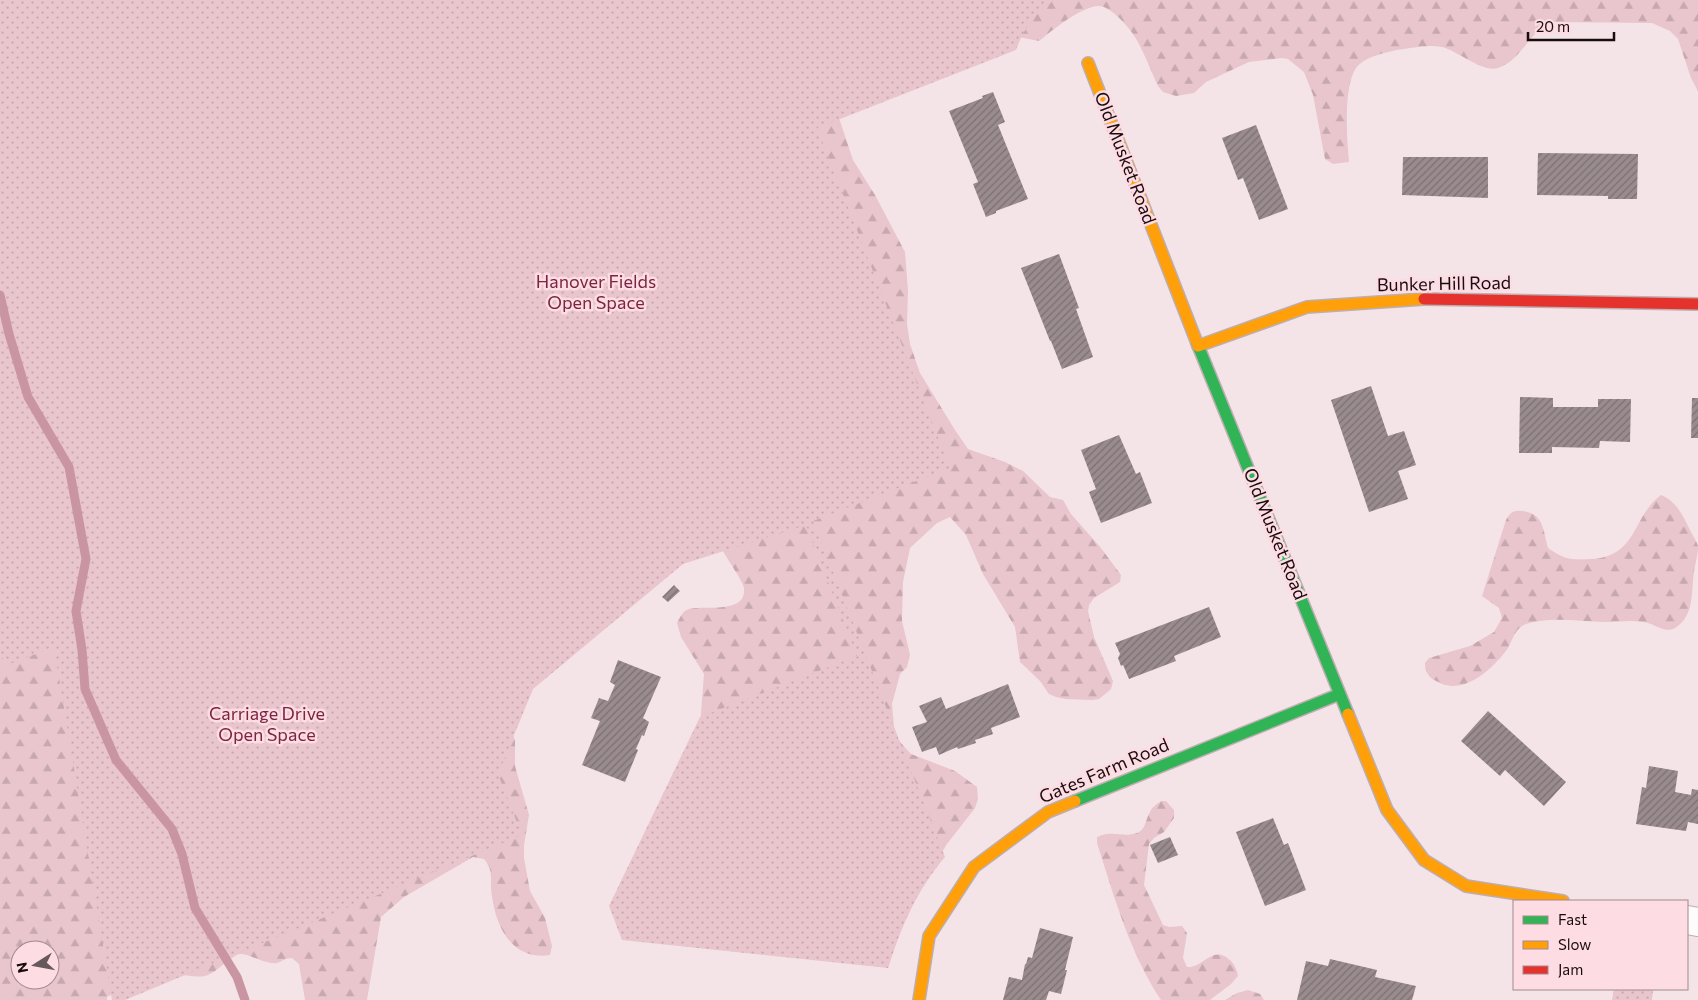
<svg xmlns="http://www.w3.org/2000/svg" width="1698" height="1000" font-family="Commissioner,sans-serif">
<defs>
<pattern id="forest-firs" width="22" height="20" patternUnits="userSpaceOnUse" patternTransform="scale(1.25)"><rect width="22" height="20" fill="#e9c5cd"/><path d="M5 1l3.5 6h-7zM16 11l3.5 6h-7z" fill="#c7a8af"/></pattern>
<pattern id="park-dots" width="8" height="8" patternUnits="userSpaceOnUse" patternTransform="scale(1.25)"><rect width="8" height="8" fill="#e9c5cd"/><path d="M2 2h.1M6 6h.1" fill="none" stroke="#c7a8af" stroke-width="1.8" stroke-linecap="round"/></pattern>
<pattern id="building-hatch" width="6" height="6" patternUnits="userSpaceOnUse" patternTransform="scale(1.25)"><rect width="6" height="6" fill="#998b8e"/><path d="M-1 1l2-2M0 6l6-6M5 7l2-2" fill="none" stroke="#7c7072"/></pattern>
</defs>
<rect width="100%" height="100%" fill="#f5e4e7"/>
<path fill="url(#forest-firs)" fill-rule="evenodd" d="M0,0H1698V91L1691,78L1678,39L1670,31L1652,23L1552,22C1530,30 1522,60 1498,68C1483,73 1458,51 1442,47C1427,44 1412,48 1397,50C1384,53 1364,57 1356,68C1343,87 1347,140 1349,162L1333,164L1325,159L1313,95L1304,72L1288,59L1282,58L1249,62L1206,82L1194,93L1176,96L1163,92L1158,86C1150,69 1143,49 1133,34C1127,25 1109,5 1098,6C1079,8 1054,29 1039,41L1004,34L838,109L840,121L853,160L875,195L905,252L908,291L907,324L910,344L920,373L955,430L968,449L1005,462L1023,471L1050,497L1063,500L1071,514L1101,548L1121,575L1120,582L1094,598L1089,605L1088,611L1094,637L1113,681L1111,689L1099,699L1092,700L1065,699L1056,697L1049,694L1040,681L1020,662L1015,627L983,574L966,535L950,517L937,523L910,548L903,582L902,621L910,655L907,667L900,674L892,704L894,727L899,741L911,754L955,771L977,787L978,799L975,808L947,844L920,887L900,931L888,968L699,740L704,674L681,637L677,623C680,618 682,611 689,609C702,605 747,615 744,588C743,581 727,559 723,551L814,387L506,710L515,741V766L529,815L524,845V858L530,891L545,918L552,946L550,955C512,961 496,927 492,896C489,880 495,872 484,859L473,857L404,897L381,917L367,1000H305L299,964L292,958C285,958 283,961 277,963C265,965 251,954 240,954C232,955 218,971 208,975C198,979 184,974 173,975C150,978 127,987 107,997V1000H0ZM20,950H50V980H20Z
M1661,495C1677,501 1684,518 1691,532C1693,536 1697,542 1698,546C1698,554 1695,565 1694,572C1691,591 1695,616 1675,628C1665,634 1654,623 1643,622C1630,620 1619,622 1605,622C1579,622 1552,616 1526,624C1515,628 1513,639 1508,648C1496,665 1470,691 1446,685C1443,685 1439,682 1436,681C1428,677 1425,671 1425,663L1429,658L1470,646L1494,632L1502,618L1499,608L1482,596L1506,520C1510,513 1513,510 1522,511C1544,513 1543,530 1548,548C1566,560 1570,560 1591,559C1638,557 1632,516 1661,495Z
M1161,801H1166L1174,810V818L1164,832L1154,838L1149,844L1144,885L1163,925L1169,927L1182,926L1187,933L1183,958L1187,967C1205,968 1212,943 1231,961C1235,966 1237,970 1238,976L1231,984L1210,1000H1161C1130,954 1114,896 1097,843V837C1112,829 1126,839 1139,832C1146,828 1146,818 1150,812C1152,807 1157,804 1161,801Z
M1248,990L1260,994L1264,1000H1225L1237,993Z"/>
<path fill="url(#park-dots)" d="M0,0H1055C1035,12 1024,28 1016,50L817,128L950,468L813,521L945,857C917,890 901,927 888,968L622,940L609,906L700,717L857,656L806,525L683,564L533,689L498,774L522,835L125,1000H112L54,647L7,665L0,654Z
M1614,989H1653L1652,1000H1612Z"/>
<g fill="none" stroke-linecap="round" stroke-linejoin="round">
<path stroke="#ca95a2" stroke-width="9" d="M0,295L9,334L28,397L69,467L86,559L76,611L82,650L85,689L116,760L172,829L182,854L195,908L237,977L245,1000"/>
</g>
<path fill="url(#building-hatch)" d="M993,92L1005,122L998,125L1028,199L996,211V213L986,217L973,184L978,182L949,111L983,98L982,96Z
M1256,125L1288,209L1259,220L1243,178L1238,180L1222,138Z
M1538,153L1638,154L1637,199H1608V196L1537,195Z
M1403,157H1488V198L1402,195Z
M1059,254L1079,308L1076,309L1093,357L1062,369L1051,341H1050L1021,268Z
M1371,386L1388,436L1404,431L1416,465L1398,471L1408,499L1369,512L1331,400Z
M1520,397L1553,398V407H1598V399H1631L1630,442L1600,441L1599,448L1552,447V453H1519Z
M1692,398H1698V438H1691Z
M1119,435L1136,474L1140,472L1152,503L1101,523L1089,492L1096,489L1081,450Z
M674,585L680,591L668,602L662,597Z
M1209,607L1221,637L1174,656L1176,661L1129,679L1124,667L1123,665L1121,666L1118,658L1120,654L1115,643Z
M618,660L661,677L643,718L649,722L644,736L642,735L636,749L638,750L625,782L582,765L600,721L591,718L599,698L608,701L615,685L610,682Z
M1008,684L1020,717L991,728L993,734L975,740L976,743L958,749L957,747L939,755L936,747L922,752L912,727L927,722L919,706L941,697L946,709Z
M1488,711L1566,782L1544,806L1505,770L1500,776L1461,741Z
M1649,766L1678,771L1675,792L1691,795L1692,789L1698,790V824L1688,822L1686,831L1636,824L1642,787L1646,788Z
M1273,818L1284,845L1288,843L1306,890L1265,906L1236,832Z
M1170,837L1178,855L1158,863L1150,845Z
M1040,928L1073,937L1065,970H1067L1061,994L1049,991L1046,1000H1003L1009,977L1022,980L1025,964H1026L1028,957L1032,958Z
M1330,959L1377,970L1375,977L1416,986L1412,1000H1297L1306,961L1328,966Z"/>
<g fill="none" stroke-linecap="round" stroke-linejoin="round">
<defs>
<path id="street" d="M1687,920L1698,922"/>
<path id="fast" d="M1197,343L1348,714
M1075,801L1340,694"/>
<path id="slow" d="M1088,63L1197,343
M1198,346L1307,307L1424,299
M1348,714L1387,810L1424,860L1466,886L1563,901
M919,1000L929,936L974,867L1048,812L1075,801"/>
<path id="jam" d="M1424,299L1698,304"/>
</defs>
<use href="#street" stroke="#bcaeb1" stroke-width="30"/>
<use href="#fast" stroke="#bcaeb1" stroke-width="14"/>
<use href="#slow" stroke="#bcaeb1" stroke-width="14"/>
<use href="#jam" stroke="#bcaeb1" stroke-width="14"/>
<use href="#street" stroke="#fefbfb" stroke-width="28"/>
<use href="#fast" stroke="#30b455" stroke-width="11"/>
<use href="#slow" stroke="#ff9f0a" stroke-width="11"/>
<use href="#jam" stroke="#e5322d" stroke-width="11"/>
</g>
<g text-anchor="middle" stroke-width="5" stroke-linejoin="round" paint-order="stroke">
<g font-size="18" fill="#190c0f" stroke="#fddce3">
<text transform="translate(1125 158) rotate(69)" y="6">Old Musket Road</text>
<text transform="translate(1444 284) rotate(-1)" y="6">Bunker Hill Road</text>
<text transform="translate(1275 534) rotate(68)" y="6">Old Musket Road</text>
<text transform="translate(1104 771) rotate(-23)" y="6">Gates Farm Road</text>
</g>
<g font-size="18" fill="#7a2542" stroke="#fddce3">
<text x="596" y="288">Hanover Fields<tspan x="596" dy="21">Open Space</tspan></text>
<text x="267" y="720">Carriage Drive<tspan x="267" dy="21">Open Space</tspan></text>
</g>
</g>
<rect x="1513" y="900" width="175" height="90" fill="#fddce3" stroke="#a2898e"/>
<rect x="1523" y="916" width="25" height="8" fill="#30b455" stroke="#a2898e"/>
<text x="1558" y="925" font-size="15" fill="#190c0f">Fast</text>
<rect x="1523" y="941" width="25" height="8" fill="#ff9f0a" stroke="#a2898e"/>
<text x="1558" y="950" font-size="15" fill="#190c0f">Slow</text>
<rect x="1523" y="966" width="25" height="8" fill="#e5322d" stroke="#a2898e"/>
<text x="1558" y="975" font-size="15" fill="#190c0f">Jam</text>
<g transform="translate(35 965) rotate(259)"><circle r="24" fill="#fddce3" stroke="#a2898e"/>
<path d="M0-4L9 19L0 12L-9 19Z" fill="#66585b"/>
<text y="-8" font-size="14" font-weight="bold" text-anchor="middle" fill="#190c0f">N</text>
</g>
<path d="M1528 32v8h86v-8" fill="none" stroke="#190c0f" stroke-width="2.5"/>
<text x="1536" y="32" font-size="15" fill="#190c0f" stroke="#fddce3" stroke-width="4" paint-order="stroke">20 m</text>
</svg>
